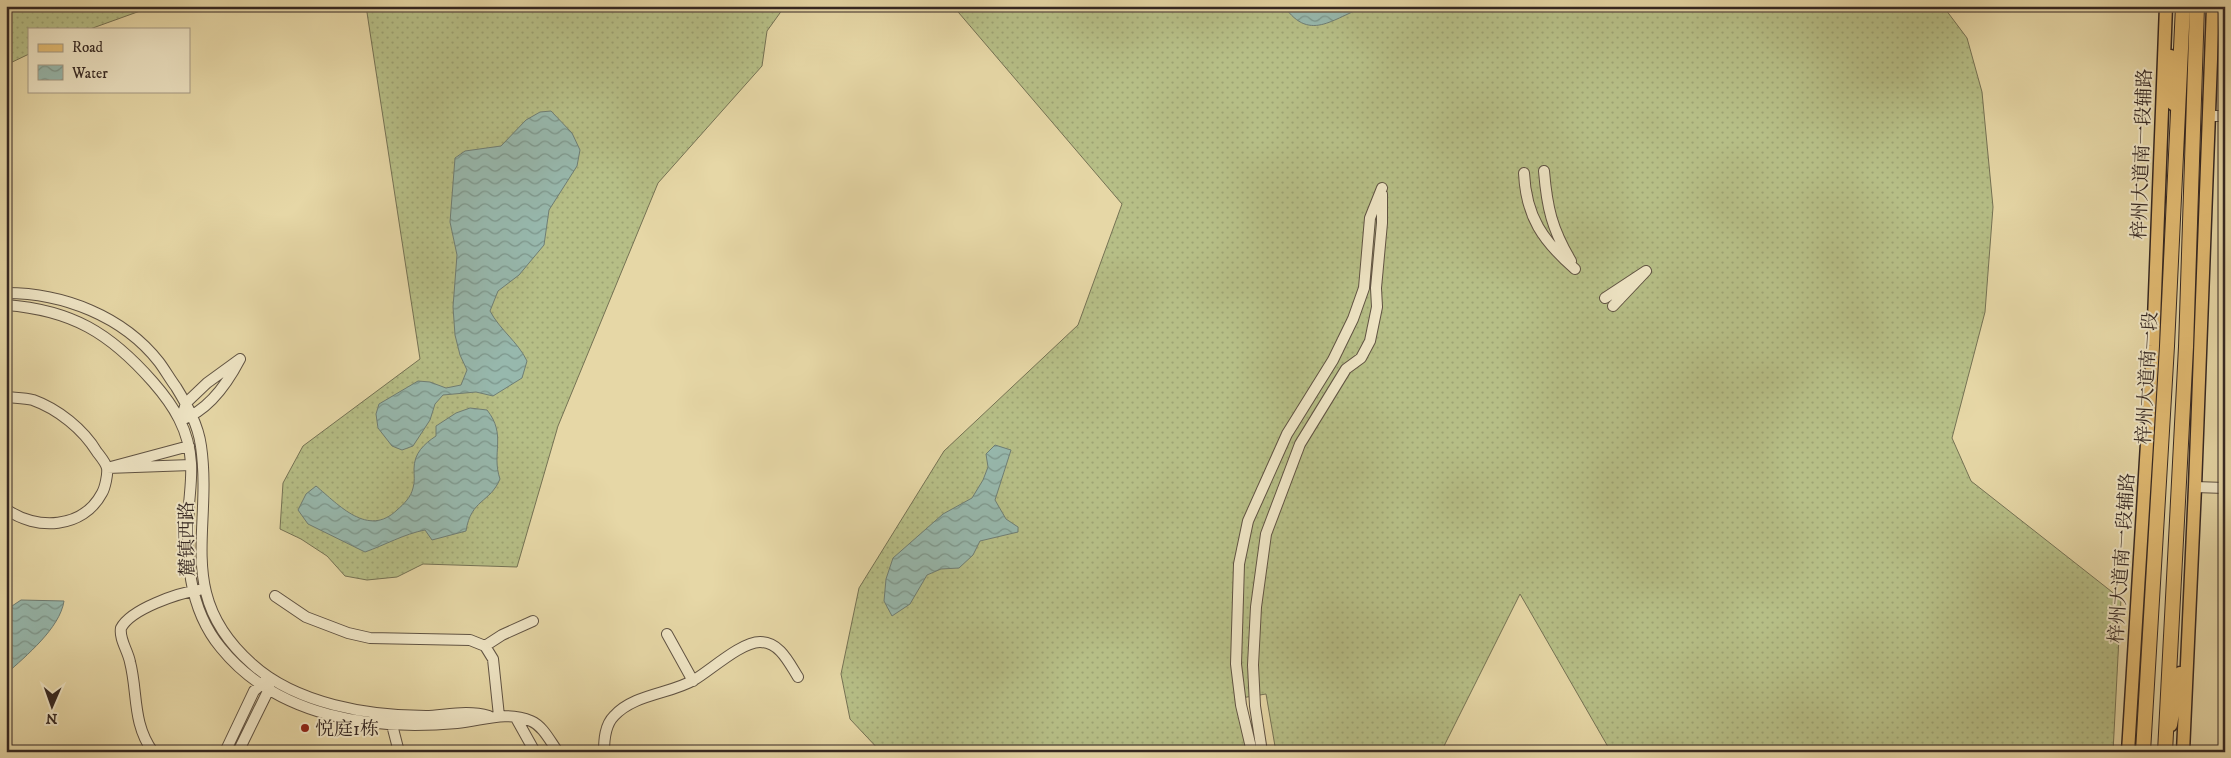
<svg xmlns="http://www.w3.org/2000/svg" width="2231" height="758" font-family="'IM FELL DW Pica','Noto Serif SC',serif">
<defs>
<pattern id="grass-dots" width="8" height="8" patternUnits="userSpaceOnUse" patternTransform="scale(1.25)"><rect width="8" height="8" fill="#b6be86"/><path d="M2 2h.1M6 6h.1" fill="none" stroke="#9da373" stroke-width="1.8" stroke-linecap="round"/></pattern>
<pattern id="water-waves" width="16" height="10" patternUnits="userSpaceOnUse" patternTransform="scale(1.25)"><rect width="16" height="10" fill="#97b8ad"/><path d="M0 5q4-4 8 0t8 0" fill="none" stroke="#7c968c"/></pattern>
</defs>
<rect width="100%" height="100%" fill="#e6d7a6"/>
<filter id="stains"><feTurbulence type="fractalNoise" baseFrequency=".004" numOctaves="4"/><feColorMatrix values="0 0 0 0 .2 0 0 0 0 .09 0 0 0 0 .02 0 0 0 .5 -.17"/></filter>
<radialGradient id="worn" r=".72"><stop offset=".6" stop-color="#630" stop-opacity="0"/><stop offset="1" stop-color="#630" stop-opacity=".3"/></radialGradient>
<path fill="url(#grass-dots)" stroke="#757254" d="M6,6H154L90,29H29V54L6,65Z
M366,6H785L767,31L762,66L658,183L558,426L517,567L423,564L397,577L367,580L345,576L327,556L301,539L280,529L283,483L303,446L420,359Z
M953,6H1943L1967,38L1982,92L1993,207L1985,312L1952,438L1971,481L2121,599L2113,752H1611L1520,594L1441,752H1276L1266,694L1235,699L1248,752H881L850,719L841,674L859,588L944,451L1078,325L1122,204Z
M2225,9V97H2221Z"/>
<path fill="url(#water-waves)" stroke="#6f7e75" d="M1284,6H1369C1335,15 1311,45 1284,6Z
M551,111L572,133L580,150L577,166L549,210L544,245L519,275L498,291L490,311C500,330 518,342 527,361L522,378L493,396L476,392L443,395L435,404L430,420L413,446L402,450L392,446L378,428L376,414L379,404L418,381L430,382L446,388L461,385L467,370L460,355L455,335L453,307L457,255L450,222L455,158L465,151L501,146L526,120L540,112Z
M470,408L487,410C507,435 491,453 500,479C490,503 471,499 466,531L432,540L425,530C404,534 385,545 365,552L308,524L298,510L306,494L316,486C339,505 368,538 397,510C404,504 411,497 413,488C415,482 414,475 414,469C414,453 424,444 436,436V426L456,413Z
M995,445L1011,450L995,500L1006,519L1018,527V532L980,541L973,555L959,568L941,569L927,575L910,604L892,616L884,601L886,579L893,558L943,514L972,498L983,480L988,467L986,454Z
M21,600L64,601C60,628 26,656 6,674V610Z"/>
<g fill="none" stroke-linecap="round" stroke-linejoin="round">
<defs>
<path id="minor" d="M2209,116H2225
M1544,171C1547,208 1552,229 1571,261
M1524,173C1526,217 1543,241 1575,269
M6,293C63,293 123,316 159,362C165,370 170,379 176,387C187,405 198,424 201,446C213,530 174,595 252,664C296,704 369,716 426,716C447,715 468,710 489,716
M1605,298L1646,271L1613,306
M6,305C72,310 110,333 153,382C174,406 189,430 191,463C192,477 190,491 189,505C186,555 187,607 221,648C277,717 373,731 457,723C482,721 506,710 531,721C543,726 550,741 558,752
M240,359C227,384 208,411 181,420L186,403L207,383Z
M6,397C15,398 25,398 33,400C58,409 83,429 97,452C100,456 106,463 107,468C108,474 105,488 102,493C83,529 36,531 6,509
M189,446L107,468L191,465
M2195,487L2225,488
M275,596L306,617L348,633L370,638L470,640L485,646L493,659L499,716
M667,634L693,681
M485,646L502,635L533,621
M516,718L535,752
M391,721L399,752
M153,752C132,723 138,693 130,662C128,651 119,639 121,628C131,609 178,593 199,590
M225,752L254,691L265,681
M238,752L269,689V683
M604,752C604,739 605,725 614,716C634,694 670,694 694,680C711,670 741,642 760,642C780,642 789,663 798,677
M1252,752L1241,705L1236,664L1239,564L1248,521L1287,434L1333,360L1353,319L1364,288L1370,218L1382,188
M1262,752L1255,706L1253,665L1256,607L1266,534L1300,444L1346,369L1361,358L1370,341L1377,307L1376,288L1382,223V194"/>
<path id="major" d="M2171,56L2173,104
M2171,725L2180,673
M2128,752L2153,346L2166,6
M2183,752L2195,487L2213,6"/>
<path id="highway" d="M2143,752L2167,346L2183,6
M2165,752L2186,347L2197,6"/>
</defs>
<use href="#minor" stroke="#605343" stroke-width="12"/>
<use href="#major" stroke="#342722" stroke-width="15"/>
<use href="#highway" stroke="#342722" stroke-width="16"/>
<use href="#minor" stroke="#efe5c5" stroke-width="10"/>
<use href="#major" stroke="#e3bc73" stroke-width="12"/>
<use href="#highway" stroke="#e3bc73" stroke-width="14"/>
</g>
<circle fill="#8f2418" stroke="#efe5c5" stroke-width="2" cx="305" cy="728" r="5"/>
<g text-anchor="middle" stroke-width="4" stroke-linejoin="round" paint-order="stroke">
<g font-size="19" fill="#342722" stroke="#efe5c5">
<text transform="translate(2141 154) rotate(-88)" y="7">梓州大道南一段辅路</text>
<text transform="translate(2146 378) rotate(-87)" y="7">梓州大道南一段</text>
<text transform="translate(186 539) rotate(-91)" y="7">麓镇西路</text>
<text transform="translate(2121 558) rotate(-86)" y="7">梓州大道南一段辅路</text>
</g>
<g font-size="19" fill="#342722" stroke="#efe5c5" text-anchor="start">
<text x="315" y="735">悦庭1栋</text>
</g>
</g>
<rect width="2231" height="758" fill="none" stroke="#e6d7a6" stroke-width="25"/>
<rect x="8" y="8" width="2216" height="743" fill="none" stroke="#342722" stroke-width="2.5"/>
<rect x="12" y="12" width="2206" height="733" fill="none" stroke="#342722"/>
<rect x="28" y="28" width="162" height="65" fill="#efe5c5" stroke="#a49984"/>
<rect x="38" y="44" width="25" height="8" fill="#e3bc73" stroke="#a49984"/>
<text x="72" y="52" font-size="15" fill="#342722">Road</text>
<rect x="38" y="65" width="25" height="15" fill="url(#water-waves)" stroke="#a49984"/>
<text x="72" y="78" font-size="15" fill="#342722">Water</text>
<g transform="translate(52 706) rotate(182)" stroke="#efe5c5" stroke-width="4" paint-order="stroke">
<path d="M0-4L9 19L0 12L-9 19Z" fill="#342722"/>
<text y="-8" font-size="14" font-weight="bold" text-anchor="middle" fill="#342722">N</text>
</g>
<rect width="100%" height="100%" filter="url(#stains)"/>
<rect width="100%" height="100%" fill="url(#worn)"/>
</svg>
